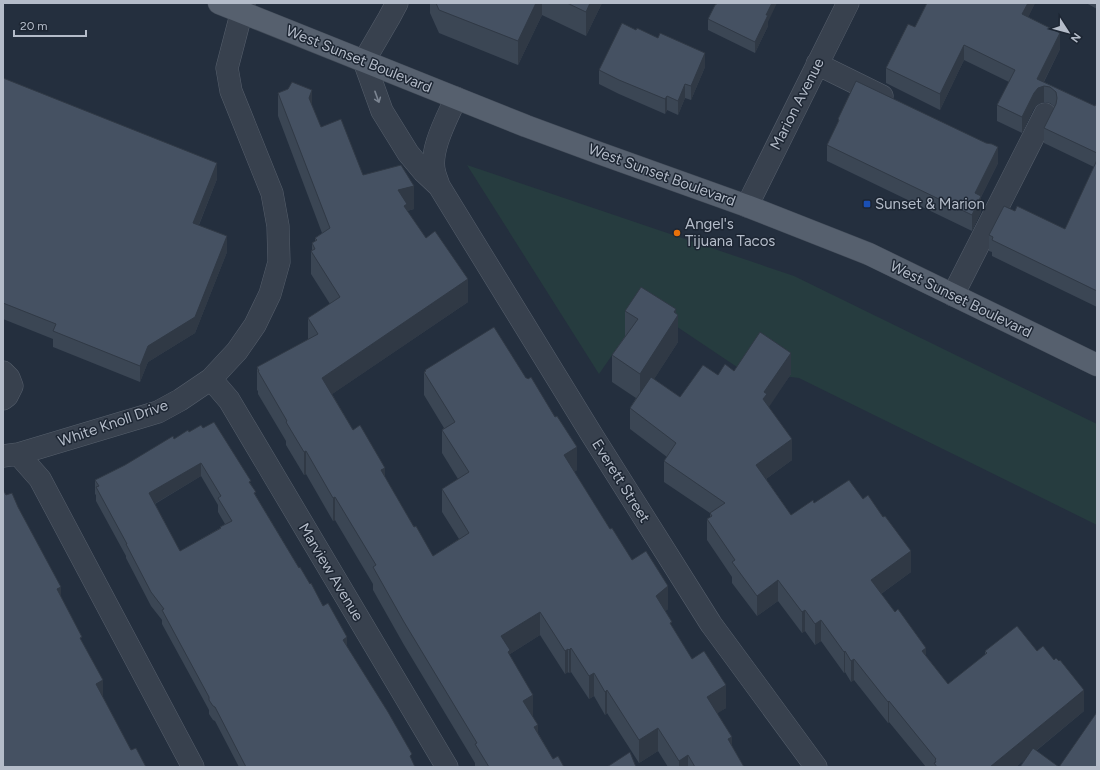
<svg xmlns="http://www.w3.org/2000/svg" width="1100" height="770" font-family="Figtree,sans-serif">
<rect width="100%" height="100%" fill="#242f3e"/>
<path fill="#263c3f" d="M467,165L794,276L1097,424V525L799,378L743,371L646,306L599,374Z"/>
<g fill="none" stroke-linecap="round" stroke-linejoin="round">
<defs>
<path id="minor" d="M397,3L389,18L364,61L382,111L408,153L423,171L439,186
M817,64L882,96
M456,98C447,118 428,152 435,174C436,178 438,182 439,186L592,435L711,624L816,767
M747,206L848,3
M953,295L1045,114
M3,372L9,378L12,386L7,396L3,399
M211,379L229,400L447,767
M18,454L40,479L193,767
M3,456L18,454L158,412L180,400L211,379L237,351L255,325L270,294L279,262L278,226L272,193L231,91L227,68L244,3"/>
<path id="major" d="M219,3L526,126L599,153L747,206L869,254L1097,365"/>
</defs>
<use href="#minor" stroke="#565f6c" stroke-width="23"/>
<use href="#major" stroke="#414a57" stroke-width="23"/>
<use href="#minor" stroke="#38414e" stroke-width="22"/>
<use href="#major" stroke="#56606e" stroke-width="22"/>
</g>
<path fill="#3b4654" fill-rule="evenodd" d="M430,3H602L586,36L542,15L518,65L439,33L430,13Z
M927,3H1035L1028,17L1060,49L1044,82L1095,106L1097,103V307L992,256V252L989,251V235L1015,211L1065,229L1094,167L1044,143V128L1055,107L1050,103L1044,102L1038,104L1034,108L1022,133L997,121V105L1009,82L964,60L940,110L886,83V68L915,27Z
M1086,3H1097V9Z
M708,19L768,22V26L755,53L708,30Z
M705,67L691,100L685,98L678,115L667,110L665,114L619,94L599,84V70Z
M3,78L217,179L199,225L227,252L195,333L148,362L140,382L53,347V339L3,319Z
M288,89L312,107L321,127L363,175L414,209L407,211L468,302L332,394L353,430L385,477L414,527L433,556L459,539L442,512V489L458,479L442,453V430L444,428L424,395V372H425V370L577,470L574,472L610,529L632,560L668,609L665,611L672,627L692,659L726,708L717,713L732,746L744,767H668L658,751L639,763L607,713L605,715L594,696L589,699L571,672L569,673L568,672L565,674L540,635L510,654V656L533,718L538,733L553,759L564,767H475V763L404,645L373,590V584L335,520L333,521L306,474L304,475L286,445V441L258,394V391L257,390V367L308,340V318L330,304L311,274V251H312V243L315,241V238L322,233L278,116V93Z
M838,119L986,143L998,163L981,197V212L972,231L827,161V145L838,123Z
M625,311L676,313L678,342L654,379L680,397L718,375L734,371L791,374L768,407L792,460L766,479L791,515L814,503L911,572L881,594L926,656L948,684L985,655V651L1084,711L1036,751L1059,767H1097H1020L1025,759L1016,767H926L889,722L888,723L854,680L851,682L845,672L844,673L821,641L815,645L805,631L802,633L778,601L757,616L732,583V577L707,540V519L710,517V513L664,482V461L667,457L630,429V408L636,398L612,382V355L625,336Z
M203,428L251,484L256,496L347,648L415,767H239L215,721L213,720L209,714V710L162,624V620L151,606L126,558V556L96,501V495L95,494V480L125,465L174,439L189,432ZM201,476L218,505V512L225,524L220,527V528L180,551L155,504Z"/>
<path fill="#303945" d="M536,3H542V15L518,65V41Z
M590,3H602L586,36V12Z
M772,3H777L768,22V26L755,53V42L766,15Z
M1028,3H1035L1022,30V14Z
M1060,33V49L1041,87L1044,86V102L1038,104L1034,108L1022,133V117L1037,79Z
M964,45V60L940,110V94Z
M705,53V67L691,100V86Z
M685,84V98L678,115V101Z
M312,90V113L309,98Z
M667,96V110L665,114V99Z
M998,147V163L981,197V212L972,231V215L975,193Z
M217,163V179L193,239V223Z
M414,186V209L407,211V227L398,190Z
M227,236V252L195,333L148,362L140,382V366L148,346Z
M468,279V302L322,401V378Z
M676,309V317L678,315V342L640,401V374Z
M791,353V374L767,410L763,399L764,392Z
M792,439V460L756,486V465Z
M577,447V470L564,478V455Z
M306,451V474L304,475V452Z
M201,463V476L149,507V493Z
M385,468V491L381,470Z
M335,497V520L333,521V498Z
M911,551V572L871,601V580Z
M778,580V601L757,616V596Z
M668,586V609L656,619V596Z
M61,587V610L57,589Z
M805,610V631L802,633V612Z
M540,612V635L510,654V673L501,636Z
M821,620V641L815,645V624Z
M347,637V651L343,640Z
M571,648V672L569,673V650Z
M926,648V669L922,651Z
M568,649V672L565,674V651Z
M845,651V672L844,673V652Z
M854,659V680L851,682V661Z
M594,673V696L589,699V676Z
M103,680V703L96,684Z
M726,685V708L707,720V697Z
M607,690V713L605,715V692Z
M1084,690V711L1016,767H990Z
M533,695V718L523,701Z
M889,701V722L888,723V702Z
M538,725V748L534,727Z
M658,728V751L639,763V740Z
M732,737V760L728,739Z
M688,755V767H679V761Z"/>
<path fill="#455162" stroke="#303945" fill-rule="evenodd" d="M436,3H536L518,41L439,10Z
M567,3H590L586,12Z
M718,3H772L766,15H768L755,42L708,19L715,5Z
M927,3H1028L1022,14L1060,33L1037,79L1095,106L1097,103V153L1044,128L1056,104L1057,98L1056,92L1050,87L1044,86L1038,88L1034,93L1022,117L997,105L1015,70L964,45L940,94L886,68L908,24L915,27Z
M622,23L636,30L637,28L658,38L660,33L705,53L691,86L685,84L678,101L667,96L665,99L619,80L599,70Z
M3,78L217,163L193,223L227,236L195,317L148,346L140,366L53,331L56,324L3,303Z
M856,81L986,143L992,144L998,147L975,193L981,196L972,215L827,145L839,120L838,119Z
M292,82L312,90L309,98L321,127L341,119L363,175L401,165L414,186L398,190L407,204L404,206L426,238L435,231L468,279L322,378L353,430L360,425L385,468L381,470L414,527L416,526L433,556L469,533L442,489L469,472L442,430L455,422L424,372L426,371L425,370L494,327L526,378H527L528,379L531,377L555,417L557,416L577,447L564,455L610,529L612,528L632,560L646,551L668,586L656,596L672,622L670,623L692,659L704,651L726,685L707,697L732,737L728,739L744,767H695L688,755L679,761L658,728L639,740L607,690L605,692L594,673L589,676L571,648L569,650L568,649L565,651L540,612L501,636L510,650L508,652L533,695L523,701L538,725L534,727L553,759L558,756L564,767H489L475,744L477,743L404,622L373,567L376,565L335,497L333,498L306,451L304,452L286,422L287,421L258,371H259L257,367L318,334L308,318L340,297L311,251L315,249L312,243L317,240L315,238L330,228L278,93L288,89Z
M1097,160V291L992,240L993,237L989,235L1004,206L1015,211L1017,206L1065,229Z
M641,287L676,309L674,312L678,315L640,374L612,355L638,319L625,311Z
M760,332L791,353L764,392L767,394L763,399L792,439L756,465L791,515L813,500L814,503L849,480L863,499L868,495L883,517L885,516L911,551L871,580L895,612L898,609L926,648L922,651L948,684L987,653L985,651L1017,626L1037,651L1043,646L1054,660L1056,658L1059,661L1060,660L1084,690L990,767H937L934,763L936,762L935,760L936,759L889,701L888,702L854,659L851,661L845,651L844,652L821,620L815,624L805,610L802,612L778,580L757,596L732,562L735,560L707,519L712,516L710,513L725,503L664,461L676,443L630,408L651,377L680,397L703,365L718,375L725,364L734,371Z
M214,422L251,481L249,482L256,492L254,493L299,568L300,567L310,584L311,583L323,606L328,603L347,637L343,640L388,712L412,754L410,756L415,767H246L215,707L213,706L209,700V697L162,610L164,609L151,592L126,544H127L96,487L99,486L95,480L125,465L173,436L174,439L188,430L189,432L201,425L203,428ZM201,463L221,496L218,498L232,521L220,527L221,528L180,551L149,493Z
M3,490L6,495L12,493L18,507L61,587L57,589L82,637L80,638L103,680L96,684L131,750L136,748L146,767H3Z
M1097,712V767H1020L1033,748L1059,767Z
M630,752L636,767H607Z"/>
<defs><path id="oneway-shaft" d="M-6 0H5M1.5-3L5.5 0L1.5 3" fill="none" stroke-width="1.6" stroke-linecap="round" stroke-linejoin="round"/></defs>
<use stroke="#7c8592" href="#oneway-shaft" transform="translate(377 97) rotate(70)"/>
<rect fill="#1a4fb4" stroke="#1d2633" stroke-width="1.5" x="863" y="200" width="8" height="8" rx="2"/>
<circle fill="#e8710a" stroke="#1d2633" stroke-width="1.5" cx="677" cy="233" r="4"/>
<g text-anchor="middle" stroke-width="3" stroke-linejoin="round" paint-order="stroke">
<g font-size="15" fill="#b4bcc9" stroke="#1d2633">
<text transform="translate(359 59) rotate(22)" y="5">West Sunset Boulevard</text>
<text transform="translate(797 104) rotate(-63)" y="5">Marion Avenue</text>
<text transform="translate(662 175) rotate(20)" y="5">West Sunset Boulevard</text>
<text transform="translate(961 299) rotate(26)" y="5">West Sunset Boulevard</text>
<text transform="translate(113 423) rotate(-19)" y="5">White Knoll Drive</text>
<text transform="translate(621 481) rotate(58)" y="5">Everett Street</text>
<text transform="translate(331 572) rotate(59)" y="5">Marview Avenue</text>
</g>
<g font-size="15" fill="#b4bcc9" stroke="#1d2633" text-anchor="start">
<text x="875" y="209">Sunset &amp; Marion</text>
<text x="685" y="229">Angel's<tspan x="685" dy="17">Tijuana Tacos</tspan></text>
</g>
</g>
<rect width="1100" height="770" fill="none" stroke="#b4bcc9" stroke-width="8"/>
<g transform="translate(1068 32) rotate(126)" stroke="#1d2633" stroke-width="3" paint-order="stroke">
<path d="M0-3L7 15L0 10L-7 15Z" fill="#b4bcc9"/>
<text y="-6" font-size="11" font-weight="bold" text-anchor="middle" fill="#b4bcc9">N</text>
</g>
<path d="M14 30v6h72v-6" fill="none" stroke="#b4bcc9" stroke-width="2"/>
<text x="20" y="30" font-size="12" fill="#b4bcc9" stroke="#1d2633" stroke-width="3" paint-order="stroke">20 m</text>
</svg>
